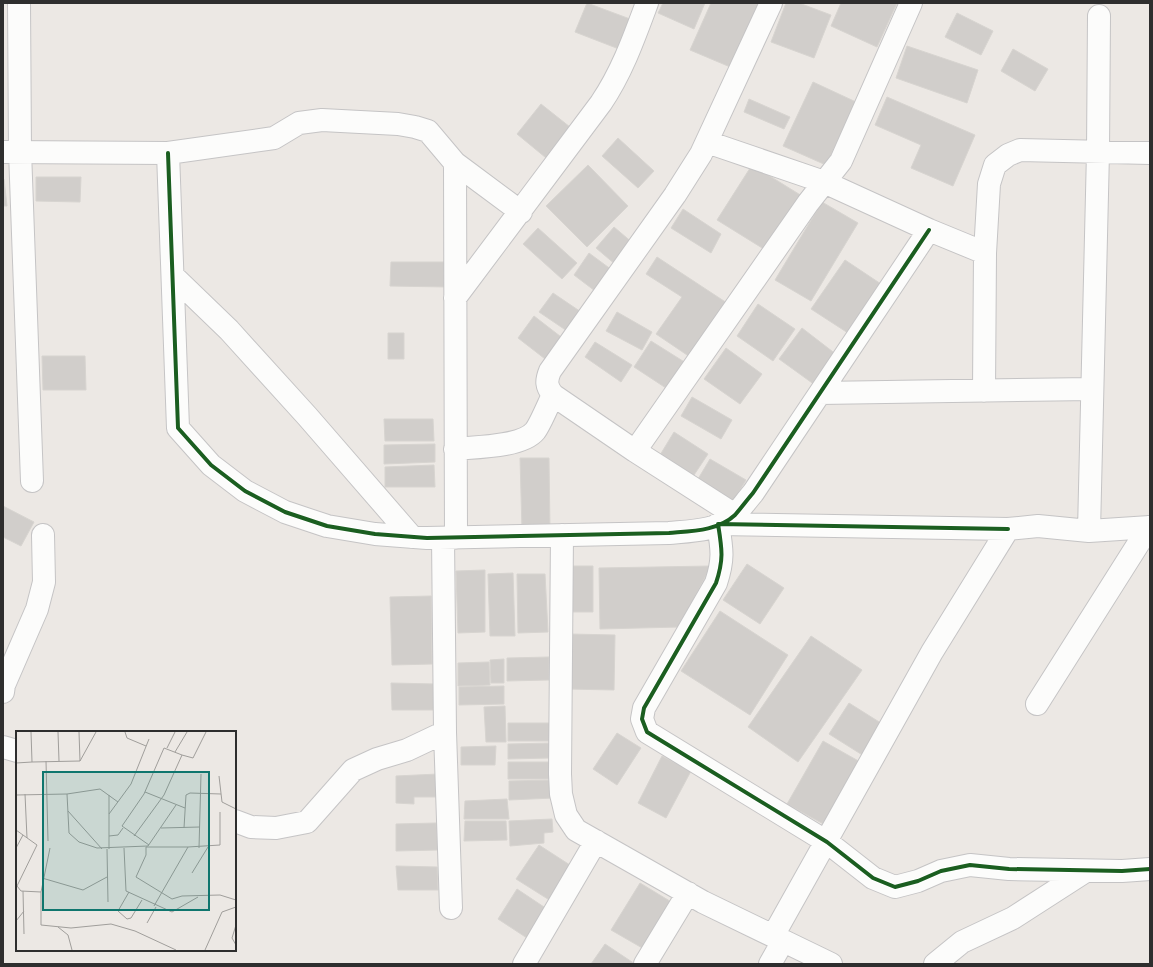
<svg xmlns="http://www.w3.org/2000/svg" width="1153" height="967" font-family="Cabin,sans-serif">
<rect width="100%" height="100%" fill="#ece8e4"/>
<path fill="#d1cecb" stroke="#d7d4d0" d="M587,3L630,19L619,49L575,32Z
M663,3H705L694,29L658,13Z
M711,3H764L735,69L690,50Z
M786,3H799L831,15L814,58L771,42Z
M841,3H897L877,47L831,26Z
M957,13L993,31L981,55L945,37Z
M907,46L978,70L967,103L896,78Z
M1013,49L1048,69L1035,91L1001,71Z
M813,82L856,102L826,165L783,146Z
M887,97L975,135L953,186L911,168L921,145L875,125Z
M749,99L790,117L784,129L744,112Z
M541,104L575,131L551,162L517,134Z
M618,138L654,171L638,188L602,156Z
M588,165L628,206L587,247L546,206Z
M752,165L802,196L767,251L717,220Z
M36,177H81L80,202L36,201Z
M3,179H4L7,206H3Z
M822,202L858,223L811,301L775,280Z
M683,209L721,234L711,253L671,228Z
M614,227L634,244L616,265L596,248Z
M538,228L577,263L562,279L523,244Z
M589,253L616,273L599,294L574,275Z
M657,257L730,305L693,359L656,334L682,297L646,274Z
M845,260L881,284L848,333L811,309Z
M391,262H448V287L390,286Z
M553,293L584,314L570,333L539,312Z
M758,304L795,329L773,361L737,336Z
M617,312L652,332L642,350L606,331Z
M534,316L565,340L549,362L518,338Z
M802,328L837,355L815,385L779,359Z
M388,333H404V359H388Z
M651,341L686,363L669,390L634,367Z
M595,342L632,365L621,382L585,357Z
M726,348L762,374L740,404L704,379Z
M42,356H85L86,390H43Z
M692,397L732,420L721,439L681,416Z
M384,419H433L434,441H385Z
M674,432L708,454L690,481L657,460Z
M435,444V462L384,464V445Z
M520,458H549L550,530H522Z
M710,459L746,480L731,505L695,484Z
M434,465L435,487H385V467Z
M3,506L34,522L21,546L3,537Z
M747,564L784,588L760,624L723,600Z
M567,566H593V612H568Z
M711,566L679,627L600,629L599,568Z
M485,570V632L458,633L456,571Z
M513,573L515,636H490L488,574Z
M517,574H545L548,632L518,633Z
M431,596L432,664L392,665L390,597Z
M720,611L788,655L750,715L681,671Z
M569,634L615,635L614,690L568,689Z
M811,636L862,670L798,762L748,727Z
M549,657V680L507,681V658Z
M504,659V683H491L490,660Z
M489,662L490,685L458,686V663Z
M391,683L435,684L436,710H392Z
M504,686V704L459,705V687Z
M849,703L884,725L864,756L829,734Z
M505,706L506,742H486L484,707Z
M508,723H551V741H508Z
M617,733L641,748L617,785L593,769Z
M823,741L862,763L827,826L787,804Z
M552,743L551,758L508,759V744Z
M496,746L495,765H461V747Z
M662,756L691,771L666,818L638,803Z
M508,762H551L552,779H508Z
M438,774V797H414V804L396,803V776Z
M553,780V798L509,800V781Z
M507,799L509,819H464L465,801Z
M552,819L553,832L544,833V843L510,846L509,821Z
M465,821H506L507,840L464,841Z
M436,823L438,850L396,851V824Z
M539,845L573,867L551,901L516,879Z
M396,866L437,867L438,890H398Z
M640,883L673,903L644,949L611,930Z
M517,889L550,911L530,940L498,919Z
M605,944L635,964H591Z"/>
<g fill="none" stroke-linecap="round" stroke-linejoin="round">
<defs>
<path id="minor" d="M19,3L20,151L32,481
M707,142L824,182L929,230L985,253
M3,152L168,153L274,138L299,123L322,120L398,124L415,127L428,131L455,163L521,212
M168,153L178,428L211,465L245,491L285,512L327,526L375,534L427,538L669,533C691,531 718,531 735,515C741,508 747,500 753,493L929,230
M455,163L456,538
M173,276L229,330L307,416L412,537
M455,298L601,103C622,72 634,38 647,3
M984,391L985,253L989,184L995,165L1008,155L1020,150L1150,153
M820,393L1092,389
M455,449C475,447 522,447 535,431C540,425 549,403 553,395
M635,451L808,203L841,161L911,3
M735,515L635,451L553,395C546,386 546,381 550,371L675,195L701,154L771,3
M1008,529L718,524C722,549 724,559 716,583L644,708L642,719L647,732L827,842L873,878L895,887L918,881L941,871L970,865L1009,869L1122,871L1150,869
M1089,531L1098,152L1099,16
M562,535L560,774L561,794L566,815L576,830L703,902L831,964
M443,538L445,732L451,908
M3,692L4,685L37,609L44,582L43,535
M1037,704L1149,527
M3,747L17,751
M235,821L251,827L276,828L307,822L353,770L377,759L407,750L445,732
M773,936L932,652L1008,529L1038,526L1089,531L1150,527
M524,964L596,841
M645,964L688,893
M770,964L783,941
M935,964L962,942L1013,918L1086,871"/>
</defs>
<use href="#minor" stroke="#c5c4c5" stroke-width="24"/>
<use href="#minor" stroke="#fcfcfb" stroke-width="22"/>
<defs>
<path id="cycleway" d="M168,153L178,428L211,465L245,491L285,512L327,526L375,534L427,538L669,533C691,531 718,531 735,515C741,508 747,500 753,493L929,230
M1008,529L718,524C722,549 724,559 716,583L644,708L642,719L647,732L827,842L873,878L895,887L918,881L941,871L970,865L1009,869L1122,871L1150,869"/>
</defs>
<use href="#cycleway" stroke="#fff" stroke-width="6"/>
<use href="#cycleway" stroke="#1b5e20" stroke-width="4"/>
</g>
<g transform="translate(16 731)">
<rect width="220" height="220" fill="#ece8e4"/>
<path fill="none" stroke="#a09e9b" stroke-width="1" d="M15,1L16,31L64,30L80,1M42,1L43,30M63,1L64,30M109,1L111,7L130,15M151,17L159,1M159,21L171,1M30,30L32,110M0,32L16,31M203,45L206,71L220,78M129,61L169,77M9,63L11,107M51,63L53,102L63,111L81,117L132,115L160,74M0,64L51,63L84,58L102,71M93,64V118M52,80L86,118M93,83L115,53L133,8M145,97L184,96M168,97L170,64L174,62L205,63M0,99L21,114L1,155L5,160L25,161V194L55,197L95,193L119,200L160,219M93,105L102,104L107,97M118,105L148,64L166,24L177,27L190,1M133,114L106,95L128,63L148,17L166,24M172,116H130V124L120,146L156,168L166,165L204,164L220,169M0,117L7,104M108,117L110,160L156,181L182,166M183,117L185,43M91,118L92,171M176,142L192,116M26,147L67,159L91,146M7,160L8,203M25,161L34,117M113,161L102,180L111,188L115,187L126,169M138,175L172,116L204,114V81M0,190L8,180M131,192L140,176M220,194L216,207L220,214M42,196L52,204L56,219M189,219L206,181L220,176"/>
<path fill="#0f766e" fill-opacity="0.15" stroke="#0f766e" stroke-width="2" d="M27,41H193V179H27Z"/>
<rect width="220" height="220" fill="none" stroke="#2e2e2e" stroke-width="2"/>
</g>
<rect width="1153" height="967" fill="none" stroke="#2e2e2e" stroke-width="8"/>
</svg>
